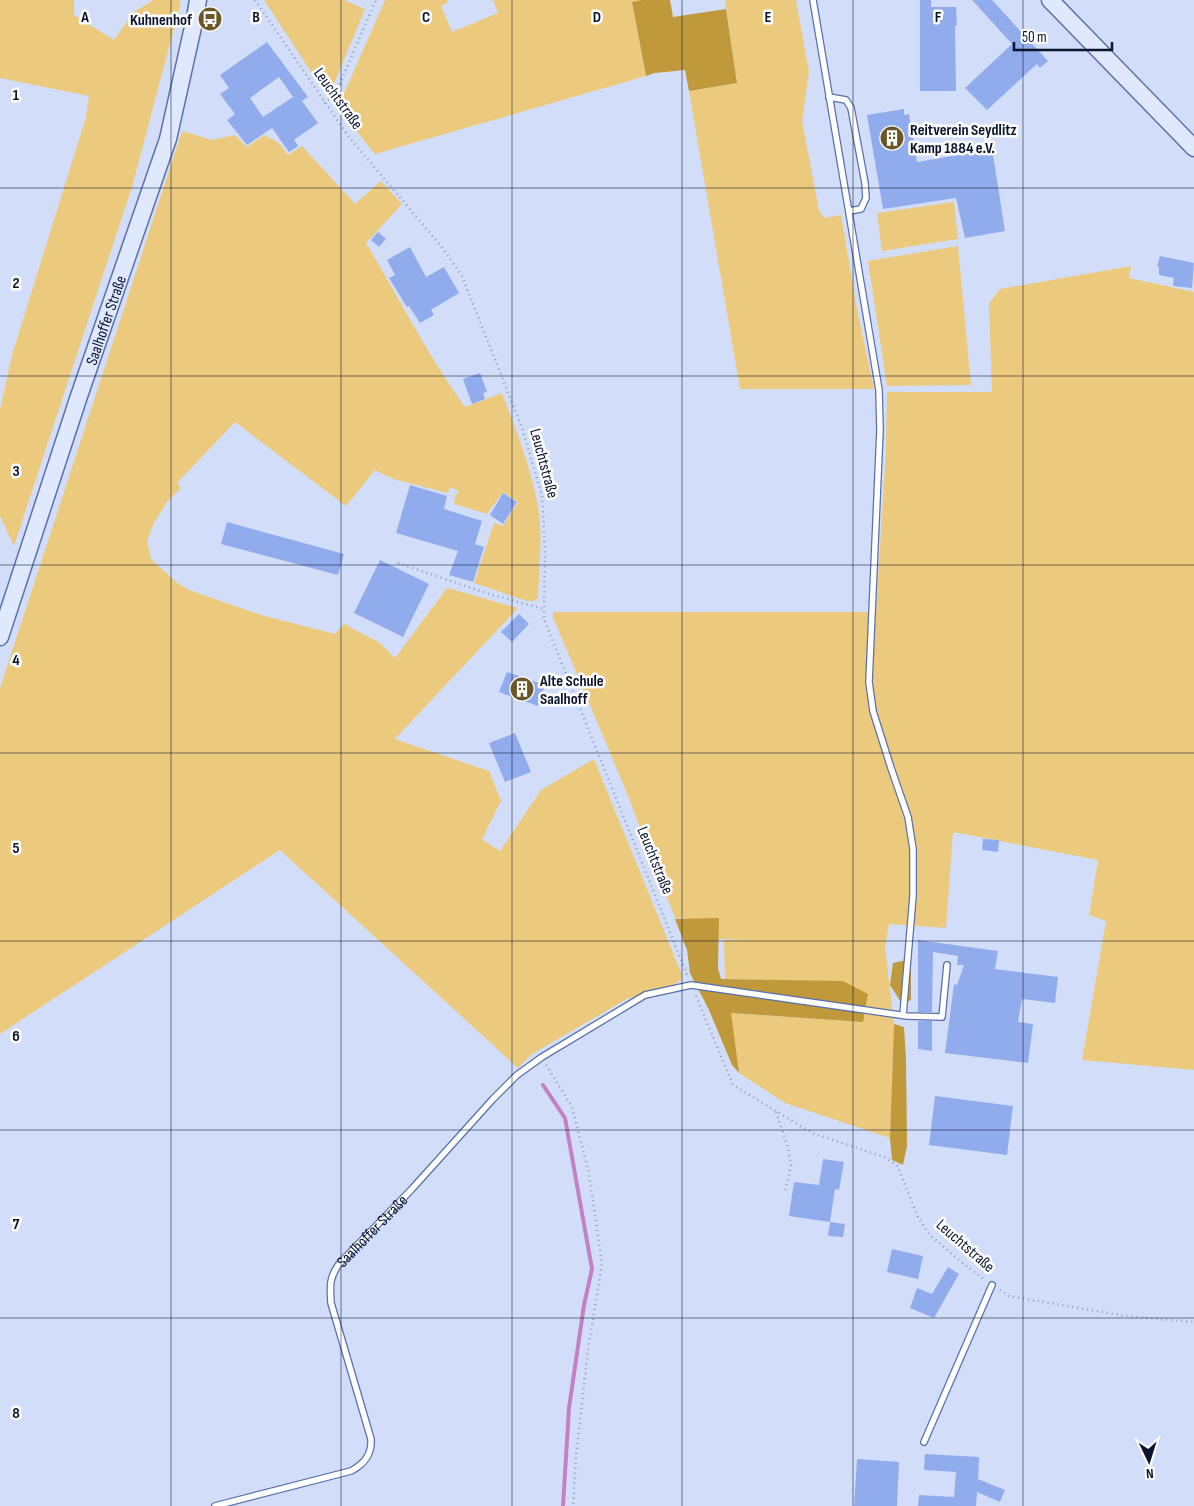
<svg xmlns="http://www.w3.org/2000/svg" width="1194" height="1506" font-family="'Sofia Sans Condensed',sans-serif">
<rect width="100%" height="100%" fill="#d2def9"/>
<path fill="#ecca7d" d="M0,0H74V15L114,40L134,12L153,0H180V6L132,187L14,546L0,516V409L12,355L86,117L89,96L0,78Z
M264,0H344L365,9L334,84L330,87L319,84Z
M385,0H447L448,3L441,6L452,32L498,13L493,0H642L632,3L646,76L375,154L341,112L339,105Z
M725,0H796L809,72L802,121L819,210L824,218L841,215L858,314L874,389H740L689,91L737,83Z
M182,131L212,140L235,135L247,147L264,135L279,143L288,155L302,146L355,204L381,181L402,204L366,243C399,298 428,356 465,407L502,393C516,430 531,467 538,506C543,533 539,570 538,598L533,601H527L474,583L494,523L503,526L518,502L503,492L487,514L454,504L455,497L459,491L450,487L448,493L393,479L375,470L346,506L235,422L177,483L181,488L167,502L154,523L147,541L151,559L176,582L189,590L261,615L335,634L344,624L380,643L395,658L447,588L518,608L395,739L489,771L501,801L482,839L500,851L541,790L594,759L682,975L681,980L671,987L627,999L532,1054L518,1068L280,850L0,1034V688Z
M954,202L958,239L882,251L877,213Z
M958,246L971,385L887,386L868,261Z
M1131,266L1129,278L1194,292V1070L1082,1060L1106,921L1089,915L1098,860L953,832L946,928L889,924L885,947L894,1024L890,1138L785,1103L739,1073L730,1013L863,1022L843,981H810L725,979L724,940L742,939H718L719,934L692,919L675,918L624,786L553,617V612H876L886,449L887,392H992L989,303L1000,289Z"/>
<path fill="#c0993a" d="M642,0H670L673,17L726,9L737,83L689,91L685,70L655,73L646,76L632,2Z
M719,918L718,968L721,979L843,981L868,994L863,1022L731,1013L739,1073L732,1065L709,1010L690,973L687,950L675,919Z
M907,960L911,967V1000L902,1004L890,985L893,963Z
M894,1024L904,1027L906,1059L907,1146L903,1165L892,1160L890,1138Z"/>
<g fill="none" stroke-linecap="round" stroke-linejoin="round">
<path stroke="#c381c4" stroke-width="4" d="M543,1085L565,1118L592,1269L584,1305L569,1408L563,1506"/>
</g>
<path fill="#91aced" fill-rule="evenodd" d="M920,0H931V7H956L957,25L955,26L956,91H920Z
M972,0H992L1048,61L1040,68L1037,64L987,110L965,88L1012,44Z
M267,42L308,97L302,101L318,123L294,140L298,146L289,152L272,128L247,145L227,120L235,114L220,94L229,88L220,75ZM279,77L293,97L263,117L250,98Z
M904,109V115L909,114L917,162L992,149L1005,231L965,238L956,198L883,209L867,115Z
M378,232L386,239L379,247L371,240Z
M410,247L426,277L444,267L459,293L431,310L434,315L420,323L409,306L407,307L389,278L395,275L387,260Z
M1160,256L1194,263L1192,288L1173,286L1174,278L1159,275V267L1157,266Z
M480,373L487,392L483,393L485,399L472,404L463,379Z
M410,485L447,496L444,509L482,521L475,544L484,547L473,582L449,575L458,551L396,533Z
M503,493L517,502L503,524L490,515Z
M227,522L344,554L338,575L221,544Z
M380,560L429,584L403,637L354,613Z
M519,614L529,624L512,642L501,632Z
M507,672L545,685L538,706L499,692Z
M515,733L531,772L505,782L489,743Z
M983,839L999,840L998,852L982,850Z
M918,940L998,951L995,969L1058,977L1055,1003L1022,999L1018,1022L1033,1024L1028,1063L945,1053L954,984L957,985L964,965H957L958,956L933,952L932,1012H918Z
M918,1021H932V1051L918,1049Z
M935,1096L1013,1106L1007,1155L929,1145Z
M823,1159L844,1162L839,1190L835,1189L830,1222L789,1216L794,1182L819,1185Z
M830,1222L845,1224L843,1237L828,1236Z
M892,1249L923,1256L918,1279L887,1272Z
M948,1267L959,1274L934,1318L910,1308L917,1288L932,1294Z
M925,1454L979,1457L978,1479L1005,1490L1000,1502L977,1492L976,1506H918L919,1495L954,1497L956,1472L924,1470Z
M857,1459L899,1462L897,1506H854Z"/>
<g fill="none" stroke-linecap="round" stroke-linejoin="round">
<defs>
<g id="lane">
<path d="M813,0L879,390L880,430L869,682L873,711L891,768L908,817L913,849V896L903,1015"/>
<path d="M829,97L846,100L851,108L865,183L866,198L861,209L849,211"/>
<path d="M924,1442L992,1285"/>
<path id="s1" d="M215,1506L351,1471C364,1464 372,1455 371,1439L331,1303C330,1286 329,1278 339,1264L411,1190L493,1099L517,1075L542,1057L645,995L691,985L907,1016L942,1017L947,965"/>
</g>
<g id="secondary">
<path d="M1050,0L1194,148"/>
<path id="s2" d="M0,637L79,396L168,139L195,18L198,0"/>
</g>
</defs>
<use href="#lane" stroke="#5870ad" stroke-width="8"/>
<use href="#secondary" stroke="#5870ad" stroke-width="19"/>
<path stroke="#929db7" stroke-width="2.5" stroke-dasharray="1 4" stroke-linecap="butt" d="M255,0L348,136L441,246L462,276L522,428L542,496L545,551L544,619L688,977
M324,103L335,95L376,0
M398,563L489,594L544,609
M696,996L733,1085L812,1133L884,1157L897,1165L918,1217L929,1234L960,1261L985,1280
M546,1065L572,1107L589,1174L602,1264L588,1350L576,1456L573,1506
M776,1112L787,1144L791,1165L785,1193
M1000,1290L1009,1296L1125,1316L1194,1322"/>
<use href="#lane" stroke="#fff" stroke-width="5.5"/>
<use href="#secondary" stroke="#dfe8fd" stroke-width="16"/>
</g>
<path fill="none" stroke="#0b142c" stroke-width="1" stroke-opacity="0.55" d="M171,0V1506M341,0V1506M512,0V1506M682,0V1506M853,0V1506M1023,0V1506M0,188H1194M0,376H1194M0,565H1194M0,753H1194M0,941H1194M0,1130H1194M0,1318H1194"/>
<defs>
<symbol id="bus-disc" viewBox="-11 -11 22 22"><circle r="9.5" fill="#6b5726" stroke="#fff"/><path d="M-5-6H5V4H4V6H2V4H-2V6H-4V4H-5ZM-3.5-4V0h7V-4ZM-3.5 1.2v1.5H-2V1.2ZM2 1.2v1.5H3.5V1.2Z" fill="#fff"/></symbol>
<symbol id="building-disc" viewBox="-11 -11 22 22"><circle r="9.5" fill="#6b5726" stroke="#fff"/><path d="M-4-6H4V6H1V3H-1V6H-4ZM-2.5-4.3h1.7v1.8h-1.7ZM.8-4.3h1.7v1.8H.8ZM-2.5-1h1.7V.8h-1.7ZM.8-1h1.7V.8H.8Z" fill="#fff"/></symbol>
</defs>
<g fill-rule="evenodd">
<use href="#bus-disc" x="196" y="5" width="28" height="28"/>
<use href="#building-disc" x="878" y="124" width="28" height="28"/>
<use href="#building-disc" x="508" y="675" width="28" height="28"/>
</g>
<g text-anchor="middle" stroke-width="5" stroke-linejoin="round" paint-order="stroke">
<g font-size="16" font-weight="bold" fill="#0b142c" stroke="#fff" text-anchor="start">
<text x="192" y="25" text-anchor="end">Kuhnenhof</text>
<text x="910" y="135">Reitverein Seydlitz<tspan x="910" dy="18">Kamp 1884 e.V.</tspan></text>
<text x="540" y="686">Alte Schule<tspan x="540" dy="18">Saalhoff</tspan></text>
</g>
<g font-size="16" fill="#0b142c" stroke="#fff">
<text transform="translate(339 98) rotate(54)" y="6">Leuchtstraße</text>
<text dy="6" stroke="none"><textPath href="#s2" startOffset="334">Saalhoffer Straße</textPath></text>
<text transform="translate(545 463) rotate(75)" y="6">Leuchtstraße</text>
<text transform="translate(656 860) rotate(68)" y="6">Leuchtstraße</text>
<text dy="6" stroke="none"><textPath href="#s1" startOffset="410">Saalhoffer Straße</textPath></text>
<text transform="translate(966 1245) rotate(41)" y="6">Leuchtstraße</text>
</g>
</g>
<g font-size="16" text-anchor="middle" font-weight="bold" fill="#0b142c" stroke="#fff" stroke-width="5" stroke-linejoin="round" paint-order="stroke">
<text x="85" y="22">A</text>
<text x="256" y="22">B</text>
<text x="426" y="22">C</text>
<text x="597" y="22">D</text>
<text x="768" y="22">E</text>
<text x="938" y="22">F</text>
<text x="16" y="100">1</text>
<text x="16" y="288">2</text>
<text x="16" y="476">3</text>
<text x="16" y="665">4</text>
<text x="16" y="853">5</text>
<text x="16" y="1041">6</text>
<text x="16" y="1229">7</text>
<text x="16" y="1418">8</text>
</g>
<g transform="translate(1149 1461) rotate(176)" stroke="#ffffff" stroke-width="4" paint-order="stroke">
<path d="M0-4L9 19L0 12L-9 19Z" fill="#0b142c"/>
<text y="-8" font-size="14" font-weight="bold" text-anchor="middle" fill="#0b142c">N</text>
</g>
<path d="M1014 42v8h98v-8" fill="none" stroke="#0b142c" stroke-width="2.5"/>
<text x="1022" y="42" font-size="15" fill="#0b142c" stroke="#ffffff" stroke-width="4" paint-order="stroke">50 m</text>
</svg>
